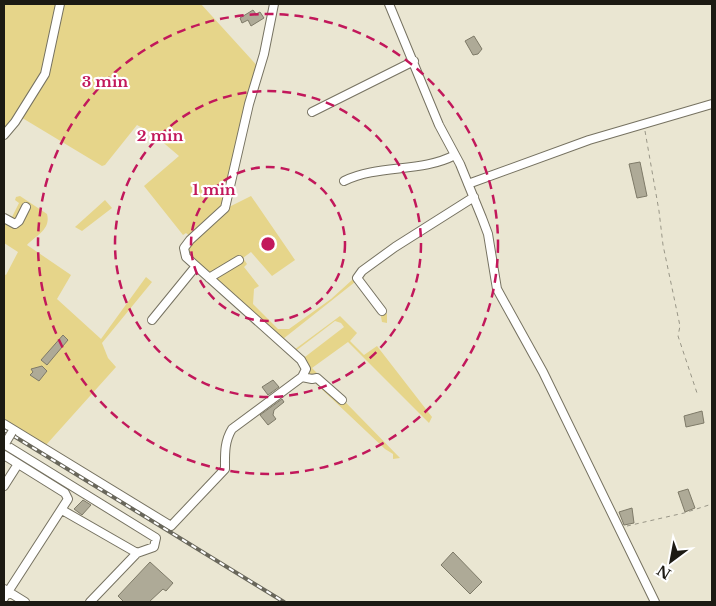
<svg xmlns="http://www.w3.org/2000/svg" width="716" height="606" font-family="'Libre Baskerville',serif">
<rect width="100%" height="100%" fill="#eae6d2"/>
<path fill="#e6d58a" d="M4,4H201L260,69L225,209L251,196L295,260L272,276L251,252L243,258L247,264L244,267L259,286L254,289L253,304L278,329H289L331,299L362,271L368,270L360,279L387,314V323L382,322L380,311L355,282L283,339L288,349L294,350L340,316L357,333L350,341L364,355L377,346L432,417L429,423L348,342L312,368L400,458L393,459V454L385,449L312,380L302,377L306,369L301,360L344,327L341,323L335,321L293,353L186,257L184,248L192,238L186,233L183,235L144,186L179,156L152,133L137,125L105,165L102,166L19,116L9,129L4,126Z
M20,196L47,214C51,229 37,235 27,245L71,275L57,299L101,339L146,277L152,282L102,343L108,358L116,367L46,445L4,420V274L6,275L18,252L4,243V221L9,223L19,203L15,200L16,197Z
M105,200L112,208L82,231L75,227Z"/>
<path fill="#aeaa97" stroke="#7e7a68" d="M253,10L256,14L260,12L264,18L251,26L248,20L242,23L240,18Z
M474,36L482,49L478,54L473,55L465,41Z
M640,162L647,196L637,198L629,164Z
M63,335L68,340L47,365L41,360Z
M42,366L47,371L39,381L30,375L33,372L31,369Z
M273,380L279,387L268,395L262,387Z
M282,399L284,402L274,410L273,415L276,419L268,425L260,415Z
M702,411L704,423L686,427L684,416Z
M688,489L695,508L685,512L678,492Z
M83,500L91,505L82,515L74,509Z
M632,508L634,523L624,525L619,512Z
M453,552L482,582L470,594L441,565Z
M150,562L173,583L166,591L163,589L149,602H124L118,596Z"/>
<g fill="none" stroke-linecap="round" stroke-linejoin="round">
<defs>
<path id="minor" d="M389,4L439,125L460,164L482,218L488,234L497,289L543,372L655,602
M312,112L414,61
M4,135L15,122L45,74L60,4
M344,181C379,164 421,173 455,155
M468,184L589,140L712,104
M4,218L15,224L19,221L26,207
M209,278L239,260
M382,311L357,278L362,271L395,247L474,197
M152,320L196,266
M302,377L312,379L317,378L342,400
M4,424L171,526L225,469C225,455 224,442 232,429L302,377L306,369L301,360L186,257L184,248L190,240L225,208L249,104L264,54L274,4
M4,444L156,538L154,547L137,553L90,602
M4,455L65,493L68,499L4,598
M4,486L18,464
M62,510L137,553
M4,589L25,602"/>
</defs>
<use href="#minor" stroke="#767261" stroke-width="10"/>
<path stroke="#999687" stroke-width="1" stroke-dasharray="4 4" stroke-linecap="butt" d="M645,131L659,211L663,245L680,326L678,336L698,396
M627,526L684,513L712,504"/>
<use href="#minor" stroke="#fff" stroke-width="8"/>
<defs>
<path id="rail" d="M4,430L284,602"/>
</defs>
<use href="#rail" stroke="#69675b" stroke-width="4"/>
<use href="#rail" stroke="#fff" stroke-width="2" stroke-dasharray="5.5" stroke-linecap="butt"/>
<defs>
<path id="minor-bridge" d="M6,442L12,432"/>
</defs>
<use href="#minor-bridge" stroke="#767261" stroke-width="10" stroke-linecap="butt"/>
<use href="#minor-bridge" stroke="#fff" stroke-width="8"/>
</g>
<g fill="none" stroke="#c2185b" stroke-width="2.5" stroke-dasharray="9 6">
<circle cx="268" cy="244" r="77"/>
<circle cx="268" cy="244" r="153"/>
<circle cx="268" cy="244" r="230"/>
</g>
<circle cx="268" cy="244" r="8" fill="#c2185b" stroke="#fff" stroke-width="2.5"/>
<g font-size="15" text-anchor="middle" font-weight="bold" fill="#c2185b" stroke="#fff" stroke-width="4.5" stroke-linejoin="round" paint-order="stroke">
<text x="105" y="87">3 min</text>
<text x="160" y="141">2 min</text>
<text x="214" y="195">1 min</text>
</g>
<rect width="716" height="606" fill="none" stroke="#1c1a13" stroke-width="10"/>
<g transform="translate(671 561) rotate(212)" stroke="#ffffff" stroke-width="4" paint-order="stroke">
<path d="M0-4L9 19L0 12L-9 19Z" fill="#1c1a13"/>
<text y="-8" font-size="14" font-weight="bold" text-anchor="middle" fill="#1c1a13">N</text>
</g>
</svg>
